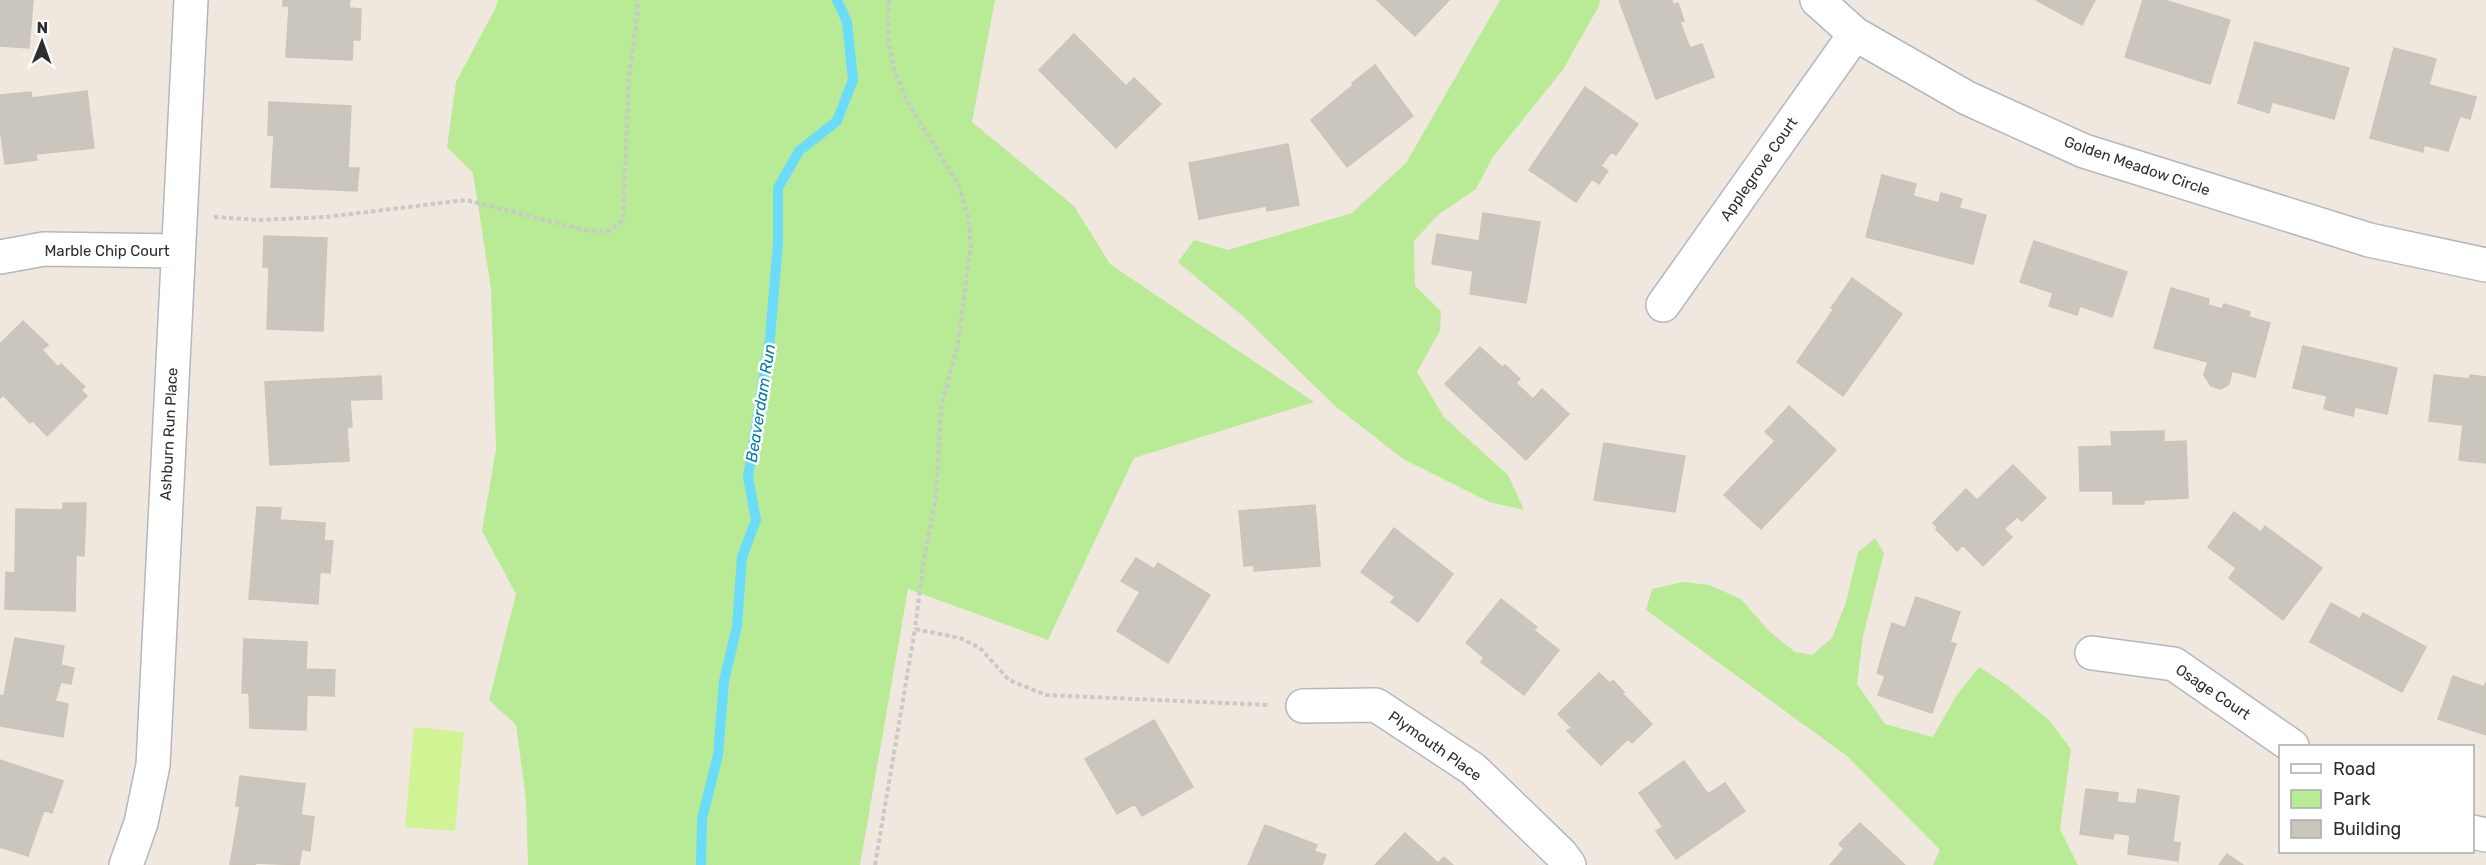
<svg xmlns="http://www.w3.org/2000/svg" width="2486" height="865" font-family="Rubik,sans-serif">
<rect width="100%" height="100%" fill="#f0e8df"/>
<path fill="#b9eb97" d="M498,0H995L972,122L1074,206L1110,264L1314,402L1134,458L1048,640L908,589L860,865H528L526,799L516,725L489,700L516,594L482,531L496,449L491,289L473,173L447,147L456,82L496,7Z
M1500,0H1600L1599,6L1562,71L1493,157L1476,189L1438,215L1414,241L1415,286L1441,311L1440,331L1417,372L1444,417L1508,475L1524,510L1489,502L1403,459L1335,406L1244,317L1178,262L1194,240L1228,250L1352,213L1406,163Z
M1875,538L1884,553L1863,636L1857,684L1885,724L1933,737L1956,696L1979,667L2008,686L2049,720L2071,749L2060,829L2078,865H1933L1940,850L1847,756L1646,610L1652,589L1683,582L1709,585L1741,599L1769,631L1795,652L1812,655L1832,638L1846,602L1858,552Z"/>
<path fill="#d0f393" d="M414,727L464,732L455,831L405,827Z"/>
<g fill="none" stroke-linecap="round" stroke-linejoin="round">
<path stroke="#6adcfa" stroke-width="10" d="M701,865L702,819L718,755L724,681L737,626L742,557L756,520L748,477L770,338L778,243V188L799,151L837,121L853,80L847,22L837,0"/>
</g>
<path fill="#cbc6bd" stroke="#ccc4b8" stroke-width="1.5" d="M0,0H33L29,48L0,46Z
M283,0H350L349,8L361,9L360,40H353L352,60L286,57L289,6H283Z
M1377,0H1449L1415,36Z
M1619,0H1672L1673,5L1678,3L1684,21L1680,22L1690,48L1702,44L1714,77L1656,99Z
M2036,0H2095L2082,25Z
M2143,0H2164L2230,20L2210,84L2125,57Z
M1074,34L1126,86L1134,78L1161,104L1116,148L1039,70Z
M2255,42L2349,68L2334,119L2272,102L2269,113L2238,103Z
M2394,48L2436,59L2429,85L2476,97L2470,119L2460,116L2448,151L2424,145L2423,152L2370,138Z
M1375,65L1413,116L1347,167L1311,120L1353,85L1352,83Z
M1585,87L1638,124L1616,155L1611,152L1601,166L1608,171L1599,184L1592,179L1576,202L1529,170Z
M87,91L94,148L36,154L37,160L5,164L0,127V95L31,92L32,98Z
M269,102L351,106L348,168H359L357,191L271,187L274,135H268Z
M1288,144L1299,205L1267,211L1266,206L1199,219L1189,163Z
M1882,175L1916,184L1913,196L1939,203L1941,193L1962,199L1959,208L1986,215L1973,264L1866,237Z
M1483,213L1540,222L1526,303L1470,294L1473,271L1432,264L1437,234L1479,241Z
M264,236L327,238L323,331L267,329L269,267H263Z
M2034,241L2127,272L2112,317L2080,306L2077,315L2049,306L2053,293L2020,282Z
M1852,278L1902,314L1843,396L1797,362L1834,309L1831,308Z
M2171,288L2209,299L2208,305L2222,309L2224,304L2250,312L2249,317L2270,323L2255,377L2232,371L2229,384L2221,389L2211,386L2204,375L2208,362L2154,348Z
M23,321L48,345L42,350L58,367L61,364L85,387L81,390L87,396L47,436L32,420L30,423L3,395L0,398V344Z
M2303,346L2397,368L2387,414L2355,407L2353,416L2324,409L2327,396L2293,388Z
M1480,347L1502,367L1505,365L1520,379L1516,383L1533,399L1542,389L1569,414L1526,460L1445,384Z
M2434,375L2469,379L2470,375L2486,377V463L2459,460L2463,425L2429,421Z
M381,376L382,399L350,400L352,427H347L349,461L270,465L265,382Z
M1789,406L1836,450L1761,529L1724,495L1775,441L1765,432Z
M2164,431V442L2186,441L2188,498L2144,500V504H2113V491H2080L2079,447L2112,446L2111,432Z
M1604,443L1685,456L1675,512L1594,500Z
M2013,465L2046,498L2022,521L2017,517L2004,529L2012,537L1983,566L1963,545L1957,551L1936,529L1937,527L1933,523L1966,489L1977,500Z
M63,503H86L84,556L76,555L75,611L5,609L6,572L15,573L16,509L63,510Z
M1315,505L1320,566L1254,571V565L1244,566L1239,511Z
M257,507L281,508L280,520L325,523L324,541H333L330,573L320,572L318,604L249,599Z
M2234,512L2261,532L2265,526L2322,568L2283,620L2229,578L2236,568L2208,547Z
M1394,528L1453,574L1418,622L1391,602L1395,597L1361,572Z
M1136,558L1154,569L1158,563L1210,595L1168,663L1117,631L1140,592L1121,581Z
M1916,597L1960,612L1950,642L1956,644L1932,713L1878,695L1885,676L1877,673L1892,623L1905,628Z
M1501,599L1537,627L1534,630L1559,650L1524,695L1481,662L1484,658L1466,643Z
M2331,603L2360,619L2363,613L2426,647L2402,692L2310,642Z
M15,638L64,646L61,665L74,668L71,684L61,682L55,701L68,704L63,737L0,726V695L4,696Z
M244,639L307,642L306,669L335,670L334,696L307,695L306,730L250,728L249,693H242Z
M1599,673L1610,683L1613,680L1624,692L1622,693L1652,724L1632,743L1628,739L1601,765L1567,731L1572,728L1558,714Z
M2453,676L2484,687L2486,682V735L2438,719Z
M1154,720L1193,787L1142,816L1135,804L1117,814L1085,759Z
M0,760L63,781L52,813L44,810L28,856L0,847Z
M1684,761L1708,794L1725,783L1745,811L1676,859L1656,831L1663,827L1639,793Z
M240,776L305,784L301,815L314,817L310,851L302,849L299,865L256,863L255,865H230L240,806H236Z
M2086,789L2118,793L2117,802L2136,804L2138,789L2179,796L2173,842L2180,843L2178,861L2128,854L2130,835L2114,833L2113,839L2080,834Z
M1860,823L1905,865H1830L1844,849L1839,844Z
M1265,825L1317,845L1314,851L1326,855L1322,865H1248Z
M1405,833L1438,863L1444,857L1453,865H1375Z
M2227,854L2243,865H2219Z"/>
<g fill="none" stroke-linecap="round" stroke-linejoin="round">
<defs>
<path id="street" d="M1817,0L1855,34L1967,98L2084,151L2369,240L2486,265
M0,257L44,249L178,251
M1663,305L1855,34
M2092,653L2174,664L2292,746
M1303,706L1376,705L1473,769L1561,854L1569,865
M2472,832L2486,835
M126,865L141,823L153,765L191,0"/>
</defs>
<use href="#street" stroke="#b3b7c2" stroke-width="36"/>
<path stroke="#c9c9c9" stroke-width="4" stroke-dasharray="4.5 3" stroke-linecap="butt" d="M889,0L888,39L894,69L907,101L959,186L968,217L971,245L957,348L941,407L936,496L923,565L915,629
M214,217L258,220L326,217L466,200L588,231H609L623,220L629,77L638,10L637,0
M875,865L915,629L960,638L980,648L1009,680L1046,695L1269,705"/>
<use href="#street" stroke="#fff" stroke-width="33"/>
</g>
<g text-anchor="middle" stroke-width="5" stroke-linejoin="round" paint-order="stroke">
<g font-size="15" fill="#2e2e2e" stroke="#fff">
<text transform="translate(2137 166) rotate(19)" y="5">Golden Meadow Circle</text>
<text transform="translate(1759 169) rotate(-55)" y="5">Applegrove Court</text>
<text x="107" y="256">Marble Chip Court</text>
<text transform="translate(169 434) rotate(-87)" y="5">Ashburn Run Place</text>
<text transform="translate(2213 692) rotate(34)" y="5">Osage Court</text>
<text transform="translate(1435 746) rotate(35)" y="5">Plymouth Place</text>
</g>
<g font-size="16" font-style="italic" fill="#017dae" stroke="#fff">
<text transform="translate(760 403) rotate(-81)" y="6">Beaverdam Run</text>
</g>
</g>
<rect x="2279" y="745" width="195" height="108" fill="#ffffff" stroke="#ababab" stroke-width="1.5"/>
<rect x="2291" y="764" width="30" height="9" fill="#ffffff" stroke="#ababab" stroke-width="1.5"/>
<text x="2333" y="775" font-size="18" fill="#2e2e2e">Road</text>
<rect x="2291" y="790" width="30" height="18" fill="#b9eb97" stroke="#ababab" stroke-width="1.5"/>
<text x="2333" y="805" font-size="18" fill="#2e2e2e">Park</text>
<rect x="2291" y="820" width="30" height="18" fill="#cbc6bd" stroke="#ababab" stroke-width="1.5"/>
<text x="2333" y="835" font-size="18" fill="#2e2e2e">Building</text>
<g transform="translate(42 42) rotate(1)" stroke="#ffffff" stroke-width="4.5" paint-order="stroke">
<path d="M0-4.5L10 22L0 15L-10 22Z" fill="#2e2e2e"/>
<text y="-9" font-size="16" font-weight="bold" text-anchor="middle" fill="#2e2e2e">N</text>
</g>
</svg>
